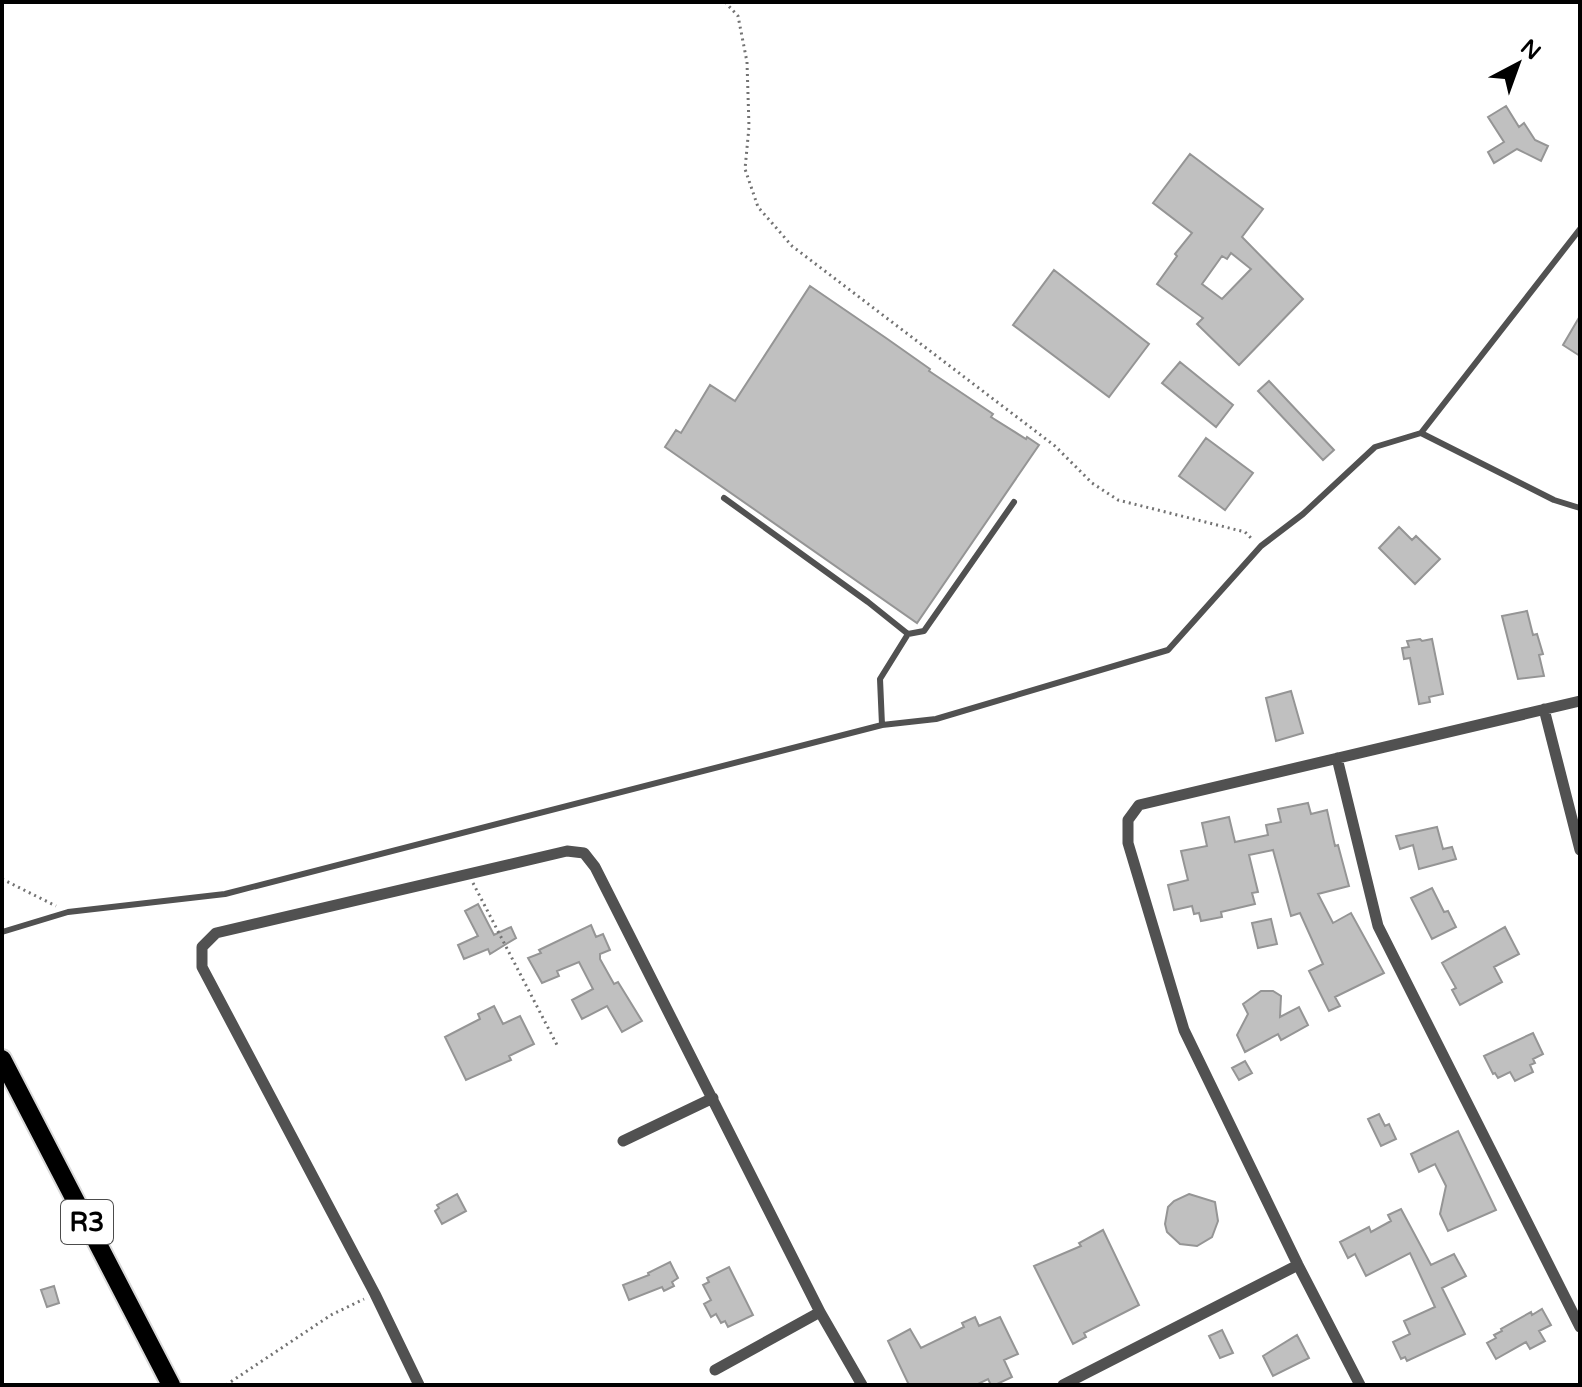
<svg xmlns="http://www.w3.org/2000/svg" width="1582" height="1387" font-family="'Varela Round',sans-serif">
<rect width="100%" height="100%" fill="#fff"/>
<path fill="#c0c0c0" stroke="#959595" stroke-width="2" fill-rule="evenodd" d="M1506,106L1519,127L1524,123L1535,140L1548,146L1541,161L1517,149L1494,163L1488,152L1504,142L1488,117Z
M1190,154L1263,209L1242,237L1303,299L1239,365L1197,324L1203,318L1157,284L1177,256L1175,254L1192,233L1153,203ZM1231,253L1251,269L1222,299L1202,284L1222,256L1227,259Z
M1054,270L1149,344L1109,397L1013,325Z
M810,286L886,338L930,369L929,371L993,414L991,417L1026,439L1027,437L1039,445L917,623L665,447L676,430L681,433L710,385L735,401Z
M1580,316V356L1563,345Z
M1180,362L1233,405L1216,427L1162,383Z
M1269,381L1334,450L1323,460L1258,391Z
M1206,438L1253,473L1225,510L1179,476Z
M1399,527L1412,540L1416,536L1440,559L1415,584L1379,548Z
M1527,611L1533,635L1537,634L1543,654L1539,655L1544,676L1518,679L1502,616Z
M1420,639L1422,641L1432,639L1443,694L1429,697L1430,702L1419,704L1410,658L1404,659L1402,648L1409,647L1407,641Z
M1291,691L1303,733L1276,741L1266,698Z
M1308,803L1311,814L1327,810L1335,846L1338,845L1349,886L1318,894L1333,923L1351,913L1384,973L1335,997L1340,1006L1329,1011L1309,971L1323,964L1300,913L1291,916L1273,850L1249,855L1258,892L1252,893L1255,904L1221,912L1222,917L1201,921L1199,913L1194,914L1192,906L1174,910L1168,885L1188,880L1181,851L1207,846L1202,823L1229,817L1235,842L1268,835L1266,825L1281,822L1278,809Z
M1437,827L1443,849L1452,847L1456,859L1419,869L1413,845L1400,849L1396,836Z
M1432,888L1444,912L1448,911L1456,927L1432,939L1411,898Z
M478,904L494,935L511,927L516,938L490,954L488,949L464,959L458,945L478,936L465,911Z
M1271,919L1277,944L1258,948L1252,923Z
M591,925L596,937L603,934L610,950L600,954V959L614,984L618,982L642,1021L622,1032L607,1006L582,1019L572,1000L593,989L579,962L557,971L559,976L542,983L528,958L541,953L539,950Z
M1505,927L1519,954L1494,967L1502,982L1460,1005L1452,990L1456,988L1442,963Z
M1261,991H1273L1281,996L1280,1017L1299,1007L1308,1025L1281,1040L1278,1034L1245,1052L1237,1035L1248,1014L1243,1004Z
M494,1006L503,1024L520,1016L534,1044L509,1056L511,1060L466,1080L445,1037L480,1019L478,1014Z
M1533,1033L1543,1054L1533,1059L1535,1063L1530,1065L1533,1072L1515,1081L1510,1072L1498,1078L1495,1073L1493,1074L1484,1056Z
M1245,1061L1252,1073L1239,1080L1232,1068Z
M1379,1114L1385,1126L1389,1124L1396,1139L1381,1146L1368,1119Z
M1458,1131L1496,1210L1448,1231L1440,1214L1446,1186L1435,1164L1419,1172L1411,1154Z
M457,1194L466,1211L442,1224L435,1211L439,1208L437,1205Z
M1189,1194L1215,1202L1218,1221L1212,1237L1197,1246L1180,1244L1167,1232L1165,1224L1168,1207L1174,1201Z
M1401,1209L1431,1265L1454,1254L1466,1276L1442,1288L1465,1334L1407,1361L1405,1357L1401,1359L1393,1342L1410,1334L1404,1321L1435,1307L1410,1253L1366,1276L1355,1254L1348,1258L1340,1242L1369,1227L1371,1232L1391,1221L1388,1215Z
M1103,1230L1139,1305L1084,1333L1086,1337L1073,1344L1034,1266L1081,1246L1079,1243Z
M670,1262L678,1278L672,1282L674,1286L664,1291L662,1287L629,1300L623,1285L649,1275L648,1273Z
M729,1267L753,1315L728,1327L725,1321L721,1323L716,1314L711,1317L704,1304L711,1300L703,1285L709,1282L707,1278Z
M54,1286L59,1303L47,1307L41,1290Z
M1542,1309L1551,1325L1539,1331L1545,1341L1530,1349L1526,1342L1496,1359L1487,1343L1496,1338L1494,1335L1502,1331L1501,1329L1531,1312L1532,1315Z
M975,1317L979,1326L1000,1317L1018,1354L1004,1360L1012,1377L995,1385H991L988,1379L976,1385H909L888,1341L910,1329L921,1348L964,1327L962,1323Z
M1222,1330L1233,1353L1220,1358L1209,1336Z
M1297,1335L1309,1358L1273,1376L1263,1356Z"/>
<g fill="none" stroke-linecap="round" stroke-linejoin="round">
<defs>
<path id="trunk" d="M2,1059L171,1385"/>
</defs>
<use href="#trunk" stroke="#dbdbdb" stroke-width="22"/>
<path stroke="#737373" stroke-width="3" stroke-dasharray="2 4" stroke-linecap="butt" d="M725,2L738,16L747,62L749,127L745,169L758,207L792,246L1055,446L1092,483L1118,500L1245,532L1252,539
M2,879L56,906
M473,883L557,1045
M226,1385L331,1315L364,1299"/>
<path stroke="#515151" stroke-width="6" d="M1421,433L1580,229
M724,498L868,602L908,634
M882,725L880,679L908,634L924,631L1014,502
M2,932L68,912L225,894L882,725L936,719L1168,650L1261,546L1303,514L1375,447L1421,433L1554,500L1580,508"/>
<path stroke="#515151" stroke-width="11" d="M1544,709L1580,850
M1337,758L1378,926L1580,1327
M623,1141L713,1098
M715,1370L820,1312
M419,1385L375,1294L202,967V947L216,933L567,851L584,853L595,867L820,1312L862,1385
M1063,1385L1298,1265
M1360,1385L1298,1265L1184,1030L1128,843V820L1139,805L1580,701"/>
<use href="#trunk" stroke="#000" stroke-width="18"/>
</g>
<g text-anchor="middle" stroke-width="6" stroke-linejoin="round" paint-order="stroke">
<rect fill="#fff" stroke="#4c4c4c" stroke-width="2" x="61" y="1200" width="52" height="44" rx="6"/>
<g font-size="26" font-weight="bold" fill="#000">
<text x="87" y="1231">R3</text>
</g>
</g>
<rect width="1582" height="1387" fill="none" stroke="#000000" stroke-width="8"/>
<g transform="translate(1518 64) rotate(41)" stroke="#ffffff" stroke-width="6" paint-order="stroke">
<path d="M0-6L14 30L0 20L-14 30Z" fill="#000000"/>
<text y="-12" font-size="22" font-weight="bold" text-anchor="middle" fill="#000000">N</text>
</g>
</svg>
